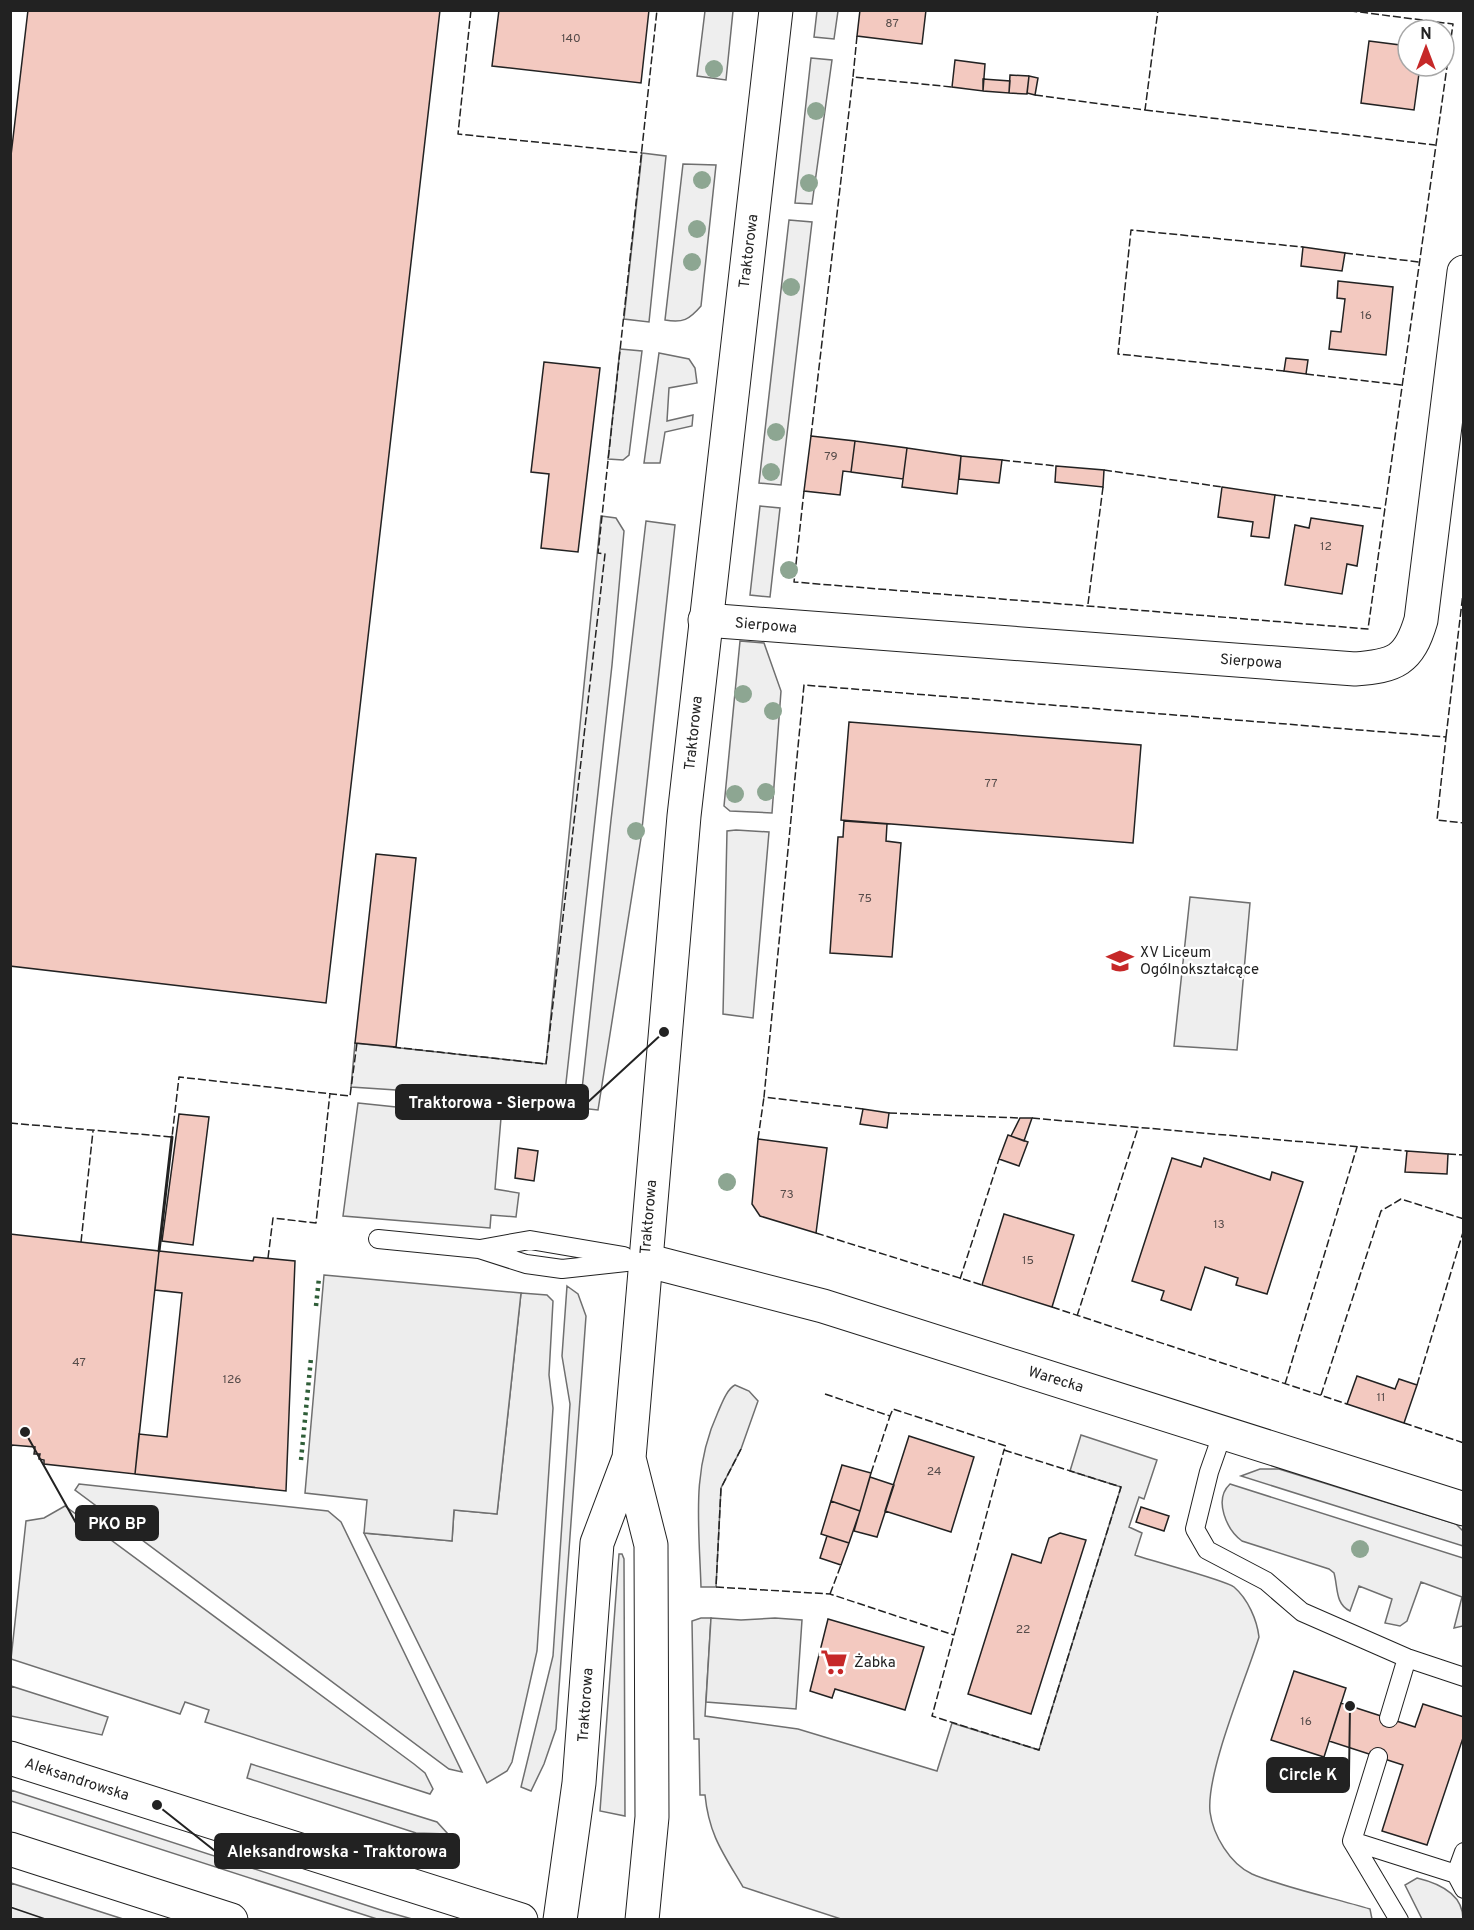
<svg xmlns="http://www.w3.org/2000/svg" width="1474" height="1930" font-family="Overpass,sans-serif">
<rect width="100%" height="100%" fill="#fff"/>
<path fill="#eee" stroke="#6f6f6f" stroke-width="1.5" d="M705,11H733L726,80L697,76Z
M817,11H838L834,39L814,37Z
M811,58L832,60L812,204L795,203Z
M642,153L666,156L649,322L624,319Z
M683,164L716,165L701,306C689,320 683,323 665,320Z
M789,220L812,222L781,485L759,483Z
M620,349L642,351L629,455L623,460L608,459Z
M659,353L689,359L695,368L697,383L669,388L667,421L693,415L692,426L665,432L660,463H644Z
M760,506L780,508L770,597L750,595Z
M601,516L616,518L624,531L612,665L564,1101L351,1087L355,1043L546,1064Z
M646,521L675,525L641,838L598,1110L580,1108L611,820Z
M740,641L764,643L781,691L772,813L730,811L724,806Z
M736,830L769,832L753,1018L723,1014L727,831Z
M1190,897L1250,903L1237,1050L1174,1046Z
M567,1286L578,1294L586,1316L556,1729L544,1764L531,1791L521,1787L553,1656L570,1404L562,1356Z
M521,1293L547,1295L553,1301L549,1375L553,1408L537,1651L512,1762L507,1771L487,1783L364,1533L452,1541L454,1510L497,1514Z
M735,1385L749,1391L758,1401L741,1449L721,1488L716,1587H701C699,1524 691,1471 718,1412C722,1403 727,1389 735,1385Z
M1081,1435L1157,1460L1144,1499L1139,1497L1129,1527L1142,1533L1135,1555C1151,1561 1225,1580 1234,1587C1248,1599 1257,1620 1259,1637C1246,1679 1206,1772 1210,1812C1213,1835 1230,1864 1252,1874C1285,1888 1334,1898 1370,1909L1372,1919L844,1920L743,1887C723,1853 709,1835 705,1795H700L699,1739H694L692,1621L701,1618H711L705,1716L798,1729L937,1771L952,1723L1039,1750L1121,1487L1070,1471Z
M1260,1469H1279L1456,1524L1463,1531V1546L1241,1476Z
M79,1484L328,1511L341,1522L462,1772L449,1769L75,1490Z
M1230,1484L1463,1558V1626L1454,1628L1462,1597L1421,1582L1407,1621L1400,1626L1385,1623L1392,1599L1359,1586L1350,1611C1335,1604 1338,1587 1334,1573L1329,1569L1242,1541C1227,1530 1213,1500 1230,1484Z
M65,1506L414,1764L425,1773L433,1789L430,1794L205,1722L209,1710L185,1702L180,1714L11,1659L26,1521L44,1518Z
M619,1554H622L624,1559L625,1816L600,1811Z
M11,1686L108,1717L102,1735L11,1716Z
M251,1764L437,1822L448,1834L416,1833L247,1778Z
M11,1790L384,1911L412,1919H377L11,1801Z
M1417,1878C1438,1883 1463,1894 1463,1919H1422L1405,1885Z
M11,1883L123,1919H11Z"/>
<path fill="#ededed" stroke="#6f6f6f" stroke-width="1.5" d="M358,1103L501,1118L495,1189L519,1193L516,1217L491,1215L490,1228L343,1216Z
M324,1275L521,1293L497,1514L454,1510L452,1541L364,1533L367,1500L305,1493Z
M711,1618L741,1620L775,1618L802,1620L796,1709L706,1702Z"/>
<path fill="#f3c9c0" stroke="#222" stroke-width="1.5" d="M28,10H440L326,1003L10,966V164Z
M499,10H649L641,83L492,66Z
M860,10H926L922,44L857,36Z
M1369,41L1408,46V66H1420L1414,110L1361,103Z
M955,60L985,64L983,91L952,87Z
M1010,75L1029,76L1027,94L1009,93Z
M1029,76L1038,78L1035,95L1027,93Z
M983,79L1010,81L1009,93L983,91Z
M1303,247L1345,253L1342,271L1301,266Z
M1338,281L1393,287L1386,355L1329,349L1331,331L1341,332L1345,299L1337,298Z
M1286,358L1308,360L1306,374L1284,371Z
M544,362L600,368L578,552L541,548L549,474L531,472Z
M811,436L855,441L851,472L843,471L840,495L804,491Z
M855,441L907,448L903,479L851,472Z
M907,448L961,456L957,494L902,487Z
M961,456L1002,460L999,483L959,479Z
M1056,466L1104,470L1103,487L1055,482Z
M1222,487L1275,495L1269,538L1251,536L1253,522L1218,517Z
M1311,518L1363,526L1357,566L1347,564L1342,594L1285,585L1295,525L1309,528Z
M849,722L1141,745L1133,843L841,820Z
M844,821L887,824L886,841L901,843L892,957L830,953L838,837H843Z
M376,854L416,858L396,1047L355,1043Z
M863,1109L889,1113L887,1128L860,1124Z
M179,1114L209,1117L193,1245L162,1241Z
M1020,1118H1032L1024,1141L1011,1136Z
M1008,1135L1028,1142L1019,1166L999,1159Z
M758,1139L827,1148L816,1233L760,1216L752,1204Z
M518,1148L538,1151L534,1181L515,1178Z
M1407,1151L1448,1154L1447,1174L1405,1172Z
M1172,1158L1201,1167L1204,1158L1270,1180L1272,1172L1303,1182L1267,1294L1236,1285L1238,1278L1205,1267L1191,1310L1161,1300L1164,1291L1132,1281Z
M1004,1214L1074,1235L1052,1307L982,1285Z
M10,1234L159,1251L135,1474L44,1464V1460L39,1459L40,1454H34L35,1447L12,1445L10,1450Z
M159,1251L253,1261L254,1257L295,1261L286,1491L135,1474L139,1434L167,1437L182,1293L155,1290Z
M1357,1376L1395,1389L1399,1379L1417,1385L1404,1423L1347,1404Z
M909,1436L974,1457L951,1532L885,1511Z
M842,1465L871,1473L860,1511L831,1501Z
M870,1477L894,1485L877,1537L854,1531Z
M831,1501L860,1511L849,1543L821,1534Z
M1141,1507L1169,1516L1164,1531L1136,1522Z
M1060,1533L1086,1540L1031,1714L968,1694L1012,1554L1041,1563L1049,1538Z
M827,1536L849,1543L841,1565L820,1558Z
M828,1619L924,1647L905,1710L835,1689L832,1698L810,1691Z
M1294,1671L1346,1688L1324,1757L1271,1740Z
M1341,1703L1415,1727L1423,1704L1464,1717V1735L1427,1845L1382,1831L1403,1765L1329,1741Z"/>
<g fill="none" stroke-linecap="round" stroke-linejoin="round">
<defs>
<path id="service" d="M378,1239L479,1249L526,1264L562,1269L645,1260
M480,1249L530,1240L624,1256
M1223,1432L1209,1472L1195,1529L1207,1550L1266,1581L1302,1612L1407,1658L1464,1677
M1389,1718L1407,1658
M1378,1757L1352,1841L1399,1920
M1352,1841L1456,1874
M1464,1852L1456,1874L1464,1889"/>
<path id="minor" d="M705,620L1355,669C1395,666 1409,661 1421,620L1464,272
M645,1260L823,1306L1464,1509"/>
<path id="tertiary" d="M629,1458L651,1545L652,1817L642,1920
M560,1920L579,1783L597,1543L629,1458L684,816L776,10"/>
<path id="primary" d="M10,1758L521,1920
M10,1849L231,1920"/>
</defs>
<use href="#service" stroke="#222" stroke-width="20"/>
<use href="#minor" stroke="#222" stroke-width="35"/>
<use href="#tertiary" stroke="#222" stroke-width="35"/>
<use href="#primary" stroke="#222" stroke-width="35"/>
<use href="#service" stroke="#fff" stroke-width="18"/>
<use href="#minor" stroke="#fff" stroke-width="33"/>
<use href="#tertiary" stroke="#fff" stroke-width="33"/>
<use href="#primary" stroke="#fff" stroke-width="33"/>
<path stroke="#222" stroke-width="1.5" d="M10,1907L48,1920"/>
<path stroke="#2f5e38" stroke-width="4.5" stroke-dasharray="3 4.5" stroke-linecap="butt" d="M316,1306L319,1278
M301,1460L311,1358"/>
<path stroke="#222" stroke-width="1.5" stroke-dasharray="8 3" stroke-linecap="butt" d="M471,10L458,134L642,153
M857,36L853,77L952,87
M1035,95L1145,110L1158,10
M1145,110L1435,145
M1345,253L1419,262
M1284,371L1118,354L1131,230L1303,247
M1306,374L1402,385
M811,436L853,77
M1002,460L1056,466
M1104,470L1222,487
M804,491L794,582L1368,629L1453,24L1344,10
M1275,495L1385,509
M1088,604L1103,487
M1446,737L1464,585
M393,1047L546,1064L605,554L598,553L657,10
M863,1109L764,1097L804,685L1446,737L1437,820L1464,823
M889,1113L1020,1118
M1032,1118L1407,1151
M10,1123L172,1137L179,1077L350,1096L357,1043
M758,1139L764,1097
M1448,1154L1464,1155
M816,1233L982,1285
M81,1242L93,1131
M268,1258L273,1218L316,1223L330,1093
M960,1279L999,1159
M1052,1307L1347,1404
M1077,1316L1138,1128
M1285,1384L1357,1147
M1417,1385L1464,1229
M825,1394L890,1416L893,1409L1006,1446L1004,1450
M1321,1395L1381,1211L1401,1199L1464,1219
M1404,1423L1464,1443
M741,1449L721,1488L716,1587L830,1594L954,1635
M1004,1450L1121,1487L1039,1750L932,1716Z
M871,1473L890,1416
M830,1594L841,1565"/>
<path stroke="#222" stroke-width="3" d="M159,1251L172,1137"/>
</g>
<g fill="#8da692">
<circle cx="714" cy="69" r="9"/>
<circle cx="816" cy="111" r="9"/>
<circle cx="702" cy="180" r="9"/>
<circle cx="809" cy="183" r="9"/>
<circle cx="697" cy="229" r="9"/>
<circle cx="692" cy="262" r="9"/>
<circle cx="791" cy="287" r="9"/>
<circle cx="776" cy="432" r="9"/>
<circle cx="771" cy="472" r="9"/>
<circle cx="789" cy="570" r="9"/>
<circle cx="743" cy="694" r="9"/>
<circle cx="773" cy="711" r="9"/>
<circle cx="766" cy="792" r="9"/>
<circle cx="735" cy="794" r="9"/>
<circle cx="636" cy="831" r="9"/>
<circle cx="727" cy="1182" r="9"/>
<circle cx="1360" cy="1549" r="9"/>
</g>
<defs>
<symbol id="school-bare" viewBox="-9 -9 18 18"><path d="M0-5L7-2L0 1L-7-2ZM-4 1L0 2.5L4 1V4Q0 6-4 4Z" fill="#c62828" stroke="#fff" stroke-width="2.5" paint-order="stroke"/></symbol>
<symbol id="supermarket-bare" viewBox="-9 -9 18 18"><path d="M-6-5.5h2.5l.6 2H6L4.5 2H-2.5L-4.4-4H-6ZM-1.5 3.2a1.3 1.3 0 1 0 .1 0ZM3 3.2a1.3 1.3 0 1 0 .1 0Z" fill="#c62828" stroke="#fff" stroke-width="2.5" paint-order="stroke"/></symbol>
</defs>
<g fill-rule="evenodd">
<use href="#school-bare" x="1101" y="942" width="38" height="38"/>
<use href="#supermarket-bare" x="815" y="1643" width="38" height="38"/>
</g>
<g text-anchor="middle" stroke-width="4.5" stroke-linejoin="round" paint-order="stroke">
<g font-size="12" fill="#564c4a">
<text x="892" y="27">87</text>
<text x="571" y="42">140</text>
<text x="1366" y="319">16</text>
<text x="831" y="460">79</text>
<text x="1326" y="550">12</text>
<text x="991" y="787">77</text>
<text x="865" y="902">75</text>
<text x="787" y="1198">73</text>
<text x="1219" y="1228">13</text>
<text x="1028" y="1264">15</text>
<text x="79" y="1366">47</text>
<text x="232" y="1383">126</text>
<text x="1381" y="1401">11</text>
<text x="934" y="1475">24</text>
<text x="1023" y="1633">22</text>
<text x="1306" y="1725">16</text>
</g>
<g font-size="15" fill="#222" stroke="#fff">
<text transform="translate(748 251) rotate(-83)" y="5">Traktorowa</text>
<text transform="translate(766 625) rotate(5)" y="5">Sierpowa</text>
<text transform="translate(1251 661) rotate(4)" y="5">Sierpowa</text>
<text transform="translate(693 733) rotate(-84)" y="5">Traktorowa</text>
<text transform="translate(648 1217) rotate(-85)" y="5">Traktorowa</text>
<text transform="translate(1056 1379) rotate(17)" y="5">Warecka</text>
<text transform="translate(585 1705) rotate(-86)" y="5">Traktorowa</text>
<text transform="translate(77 1779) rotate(18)" y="5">Aleksandrowska</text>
</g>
<g font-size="15" fill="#222" stroke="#fff" text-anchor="start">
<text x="1140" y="957">XV Liceum<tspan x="1140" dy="17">Ogólnokształcące</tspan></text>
<text x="854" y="1667">Żabka</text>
</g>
</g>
<path fill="none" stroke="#222" stroke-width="2" d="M664 1032L588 1102M25 1432L76 1523M1350 1706L1349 1775M157 1805L215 1851"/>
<g fill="#222" stroke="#fff" stroke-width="2">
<circle cx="664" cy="1032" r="6"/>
<circle cx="25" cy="1432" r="6"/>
<circle cx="1350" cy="1706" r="6"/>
<circle cx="157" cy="1805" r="6"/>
</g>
<g fill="#222" stroke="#222" stroke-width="2">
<rect x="396" y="1085" width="192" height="34" rx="6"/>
<rect x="76" y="1506" width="82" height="34" rx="6"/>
<rect x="1267" y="1758" width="82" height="34" rx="6"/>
<rect x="215" y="1834" width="244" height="34" rx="6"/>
</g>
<g font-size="16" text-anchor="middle" font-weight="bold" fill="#fff">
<text x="492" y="1108">Traktorowa - Sierpowa</text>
<text x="117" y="1529">PKO BP</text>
<text x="1308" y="1780">Circle K</text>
<text x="337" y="1857">Aleksandrowska - Traktorowa</text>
</g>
<rect width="1474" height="1930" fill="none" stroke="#222222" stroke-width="24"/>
<g transform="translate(1426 48)"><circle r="28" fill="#ffffff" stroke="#a7a7a7" stroke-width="1.5"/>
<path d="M0-4.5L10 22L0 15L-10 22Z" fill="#c62828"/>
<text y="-9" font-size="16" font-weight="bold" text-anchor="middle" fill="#222222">N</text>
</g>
</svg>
